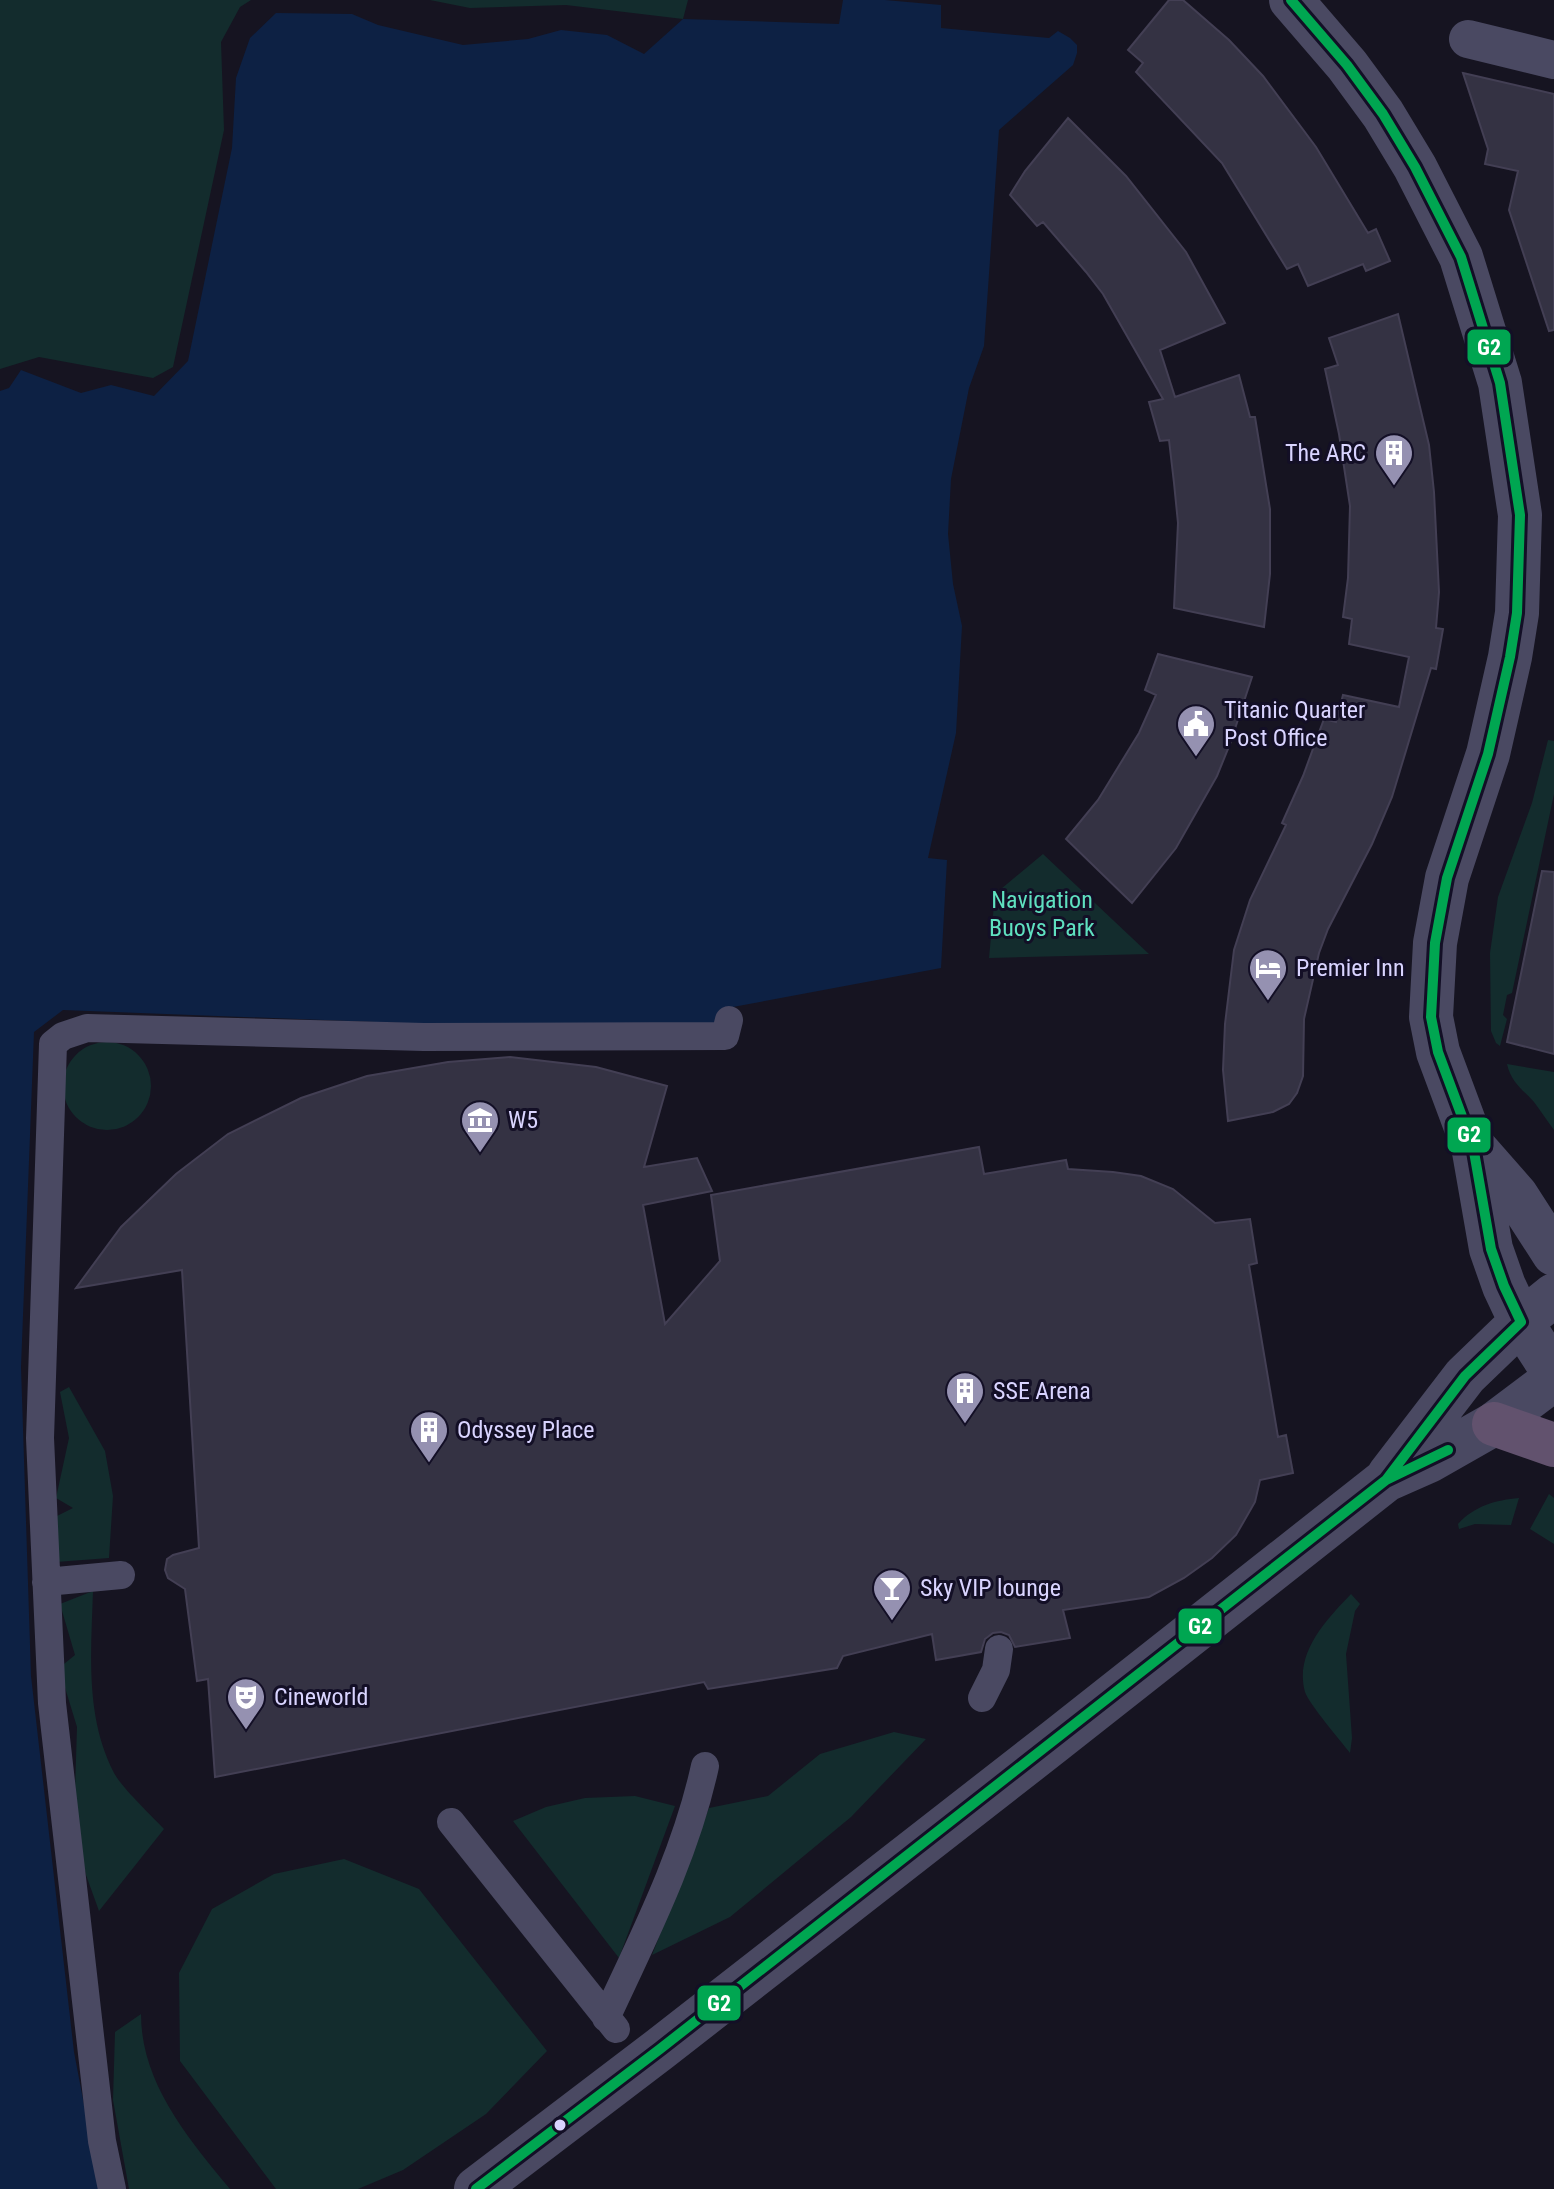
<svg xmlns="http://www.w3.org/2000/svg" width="1554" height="2189" font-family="'Roboto Condensed',sans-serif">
<rect width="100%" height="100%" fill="#161421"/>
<path fill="#132c2d" d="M0,0H251L240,7L221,42L224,130L173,367L153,378L39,357L0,369Z
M430,0H688L683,19L566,5L470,8Z
M1548,740L1554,741V794L1512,993L1507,995L1503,1015L1507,1019L1500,1046L1496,1043L1491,1031L1490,953L1498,897L1532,803Z
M1043,854L1149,954L989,958L995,894Z
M63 1086a44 44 0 1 1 88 0a44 44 0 1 1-88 0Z
M1507,1064L1554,1072V1130C1547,1121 1541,1111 1534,1102C1522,1089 1511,1082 1507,1064Z
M69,1387L105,1451L113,1496L109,1558L56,1562L55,1517L73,1508L56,1498L69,1438L60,1392Z
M1549,1494L1554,1498V1544L1530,1529Z
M1519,1498L1511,1525L1475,1524L1459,1529L1458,1524C1474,1506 1496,1500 1519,1498Z
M93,1591C91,1653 85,1717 114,1773C122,1788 151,1815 164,1829L99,1911L86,1875L74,1823L77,1727L59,1668L75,1655L60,1604Z
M1351,1594L1360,1604L1355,1611L1346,1654L1352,1738L1350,1753C1340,1740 1309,1704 1305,1692C1294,1653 1327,1619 1351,1594Z
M894,1732L926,1739L851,1817L730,1917L652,1955L709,1808L768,1796L820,1754Z
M635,1796L675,1806L619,1958L513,1821L546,1807L585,1798Z
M344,1859L419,1889L547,2051L486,2114L403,2170L358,2189H276L180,2061L179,1973L212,1909L274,1874Z
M141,2014C141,2083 188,2138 230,2189H129L113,2100L115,2032Z"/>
<path fill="#0d2144" d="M843,0H885L941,5V28L1049,38L1058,31L1070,38L1077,45V53L1073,65L999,130L984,346L969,388L951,479L948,534L953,584L962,626L956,733L928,858L947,860L941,968L722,1009L721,1029L532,1028L63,1010L34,1032L21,1367L31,1676L74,2052L100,2189H0V391L9,388L21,370L81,393L111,385L154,396L188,361L232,148L236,78L250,38L276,13L352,14L378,25L463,45L528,39L561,30L607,35L644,54L683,19L839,24Z"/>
<path fill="#343243" stroke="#433f54" stroke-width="2" d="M1169,0H1183L1229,40L1263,76L1316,147L1368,233L1376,229L1390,261L1366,271L1363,264L1308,286L1298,264L1287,269L1222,163L1136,72L1143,63L1128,50Z
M1463,73L1554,94V330L1549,331L1509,210L1518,171L1485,164L1488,149Z
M1068,118L1126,176L1186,252L1225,323L1160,350L1175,397L1239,375L1250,417H1255L1270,509V574L1264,627L1174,608L1178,523L1174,483L1169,440L1160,441L1149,402L1163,399L1103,294L1086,272L1043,222L1037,226L1010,195L1025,171Z
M1398,314L1429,445L1434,492L1439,592L1436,628L1443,629L1436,669L1431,668L1392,797L1372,844L1328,929L1319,953L1304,1019L1303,1076L1297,1093L1289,1104L1273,1112L1228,1121L1223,1070L1225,1024L1234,950L1250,900L1286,825L1282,823L1303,776L1324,719L1336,722L1343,695L1399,707L1409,657L1349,644L1352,619L1343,617L1348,578L1350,506L1339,434L1325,369L1338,365L1329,338Z
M1158,654L1252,677L1230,744L1217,776L1176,848L1132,903L1066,839L1098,800L1139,733L1156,695L1145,690Z
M1542,871L1554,872V1054L1507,1042Z
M510,1057L596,1067L667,1086L644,1167L697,1158L712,1191L643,1205L665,1324L720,1261L711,1195L979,1147L984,1174L1066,1160L1068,1169L1113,1172L1141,1176L1173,1189L1215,1223L1250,1219L1257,1263L1249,1265L1278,1437L1286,1435L1293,1473L1260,1480L1255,1502L1236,1535L1212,1558L1184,1578L1149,1597L1063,1610L1070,1638L1015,1647L1009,1635L1001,1632L993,1633L985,1639L981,1652L936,1660L932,1634L843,1656L837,1668L708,1689L704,1682L215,1777L208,1679L197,1681L185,1589L168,1578L165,1570L167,1559L173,1555L199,1548L182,1270L76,1288L121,1227L176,1174L228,1134L301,1098L367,1076L448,1062Z"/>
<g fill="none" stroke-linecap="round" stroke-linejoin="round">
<path stroke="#4a4962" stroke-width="28" d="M46,1582L121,1575
M982,1698L996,1670L999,1649
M451,1822L616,2029
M606,2018C644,1936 686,1854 705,1766
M112,2189L102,2141L52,1703L40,1438L53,1044L63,1036L87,1028L424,1037L725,1036L729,1020"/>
<path stroke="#4a4962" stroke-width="38" d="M1468,39L1554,60"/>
<path stroke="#4a4962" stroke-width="44" d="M1291,0L1347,65L1383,114L1415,167L1461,257L1500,383L1520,515L1517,613L1510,657L1488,754L1447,878L1435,943L1431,1017L1438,1052L1473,1146L1491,1249L1504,1286L1521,1322L1554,1373
M1473,1146L1516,1195L1554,1254
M1389,1475L1465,1376L1521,1322L1554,1295
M476,2189L660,2049L1055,1741L1386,1480L1429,1461L1494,1424L1554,1379"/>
<path stroke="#62526e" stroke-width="44" d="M1494,1424L1554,1445"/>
<defs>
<path id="bus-1" d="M1291,0L1347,65L1383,114L1415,167L1461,257L1500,383L1520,515L1517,613L1510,657L1488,754L1447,878L1435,943L1431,1017L1438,1052L1473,1146L1491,1249L1504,1286L1521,1322L1465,1376L1386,1480
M476,2189L660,2049L1386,1480L1448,1450"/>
</defs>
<use href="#bus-1" stroke="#130f26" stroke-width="16"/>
<use href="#bus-1" stroke="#00a651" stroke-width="10"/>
</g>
<defs>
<symbol id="building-pin" viewBox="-11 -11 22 30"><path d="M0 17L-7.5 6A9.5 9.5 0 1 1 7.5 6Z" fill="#9591b1" stroke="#130f26"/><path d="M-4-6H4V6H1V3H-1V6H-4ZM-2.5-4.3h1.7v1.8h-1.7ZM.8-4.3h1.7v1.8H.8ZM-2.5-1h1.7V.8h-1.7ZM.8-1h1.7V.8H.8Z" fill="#fff"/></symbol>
<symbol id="civic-pin" viewBox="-11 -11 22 30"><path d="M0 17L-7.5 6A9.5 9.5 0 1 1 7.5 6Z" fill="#9591b1" stroke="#130f26"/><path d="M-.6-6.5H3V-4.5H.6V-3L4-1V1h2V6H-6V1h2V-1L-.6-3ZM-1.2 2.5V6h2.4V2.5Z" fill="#fff"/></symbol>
<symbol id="hotel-pin" viewBox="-11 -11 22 30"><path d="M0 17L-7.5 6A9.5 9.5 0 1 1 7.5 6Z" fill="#9591b1" stroke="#130f26"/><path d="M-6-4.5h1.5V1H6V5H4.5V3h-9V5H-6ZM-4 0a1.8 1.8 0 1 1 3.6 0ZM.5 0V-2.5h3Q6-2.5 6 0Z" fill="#fff"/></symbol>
<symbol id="museum-pin" viewBox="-11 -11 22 30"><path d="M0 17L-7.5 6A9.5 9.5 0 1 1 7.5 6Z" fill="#9591b1" stroke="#130f26"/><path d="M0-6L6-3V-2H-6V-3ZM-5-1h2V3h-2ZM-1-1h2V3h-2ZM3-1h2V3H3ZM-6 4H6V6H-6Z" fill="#fff"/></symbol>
<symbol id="bar-pin" viewBox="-11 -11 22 30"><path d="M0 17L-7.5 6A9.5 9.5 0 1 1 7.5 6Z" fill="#9591b1" stroke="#130f26"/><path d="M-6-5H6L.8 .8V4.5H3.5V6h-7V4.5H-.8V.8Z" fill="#fff"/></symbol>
<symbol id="theatre-pin" viewBox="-11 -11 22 30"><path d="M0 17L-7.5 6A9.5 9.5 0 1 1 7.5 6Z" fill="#9591b1" stroke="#130f26"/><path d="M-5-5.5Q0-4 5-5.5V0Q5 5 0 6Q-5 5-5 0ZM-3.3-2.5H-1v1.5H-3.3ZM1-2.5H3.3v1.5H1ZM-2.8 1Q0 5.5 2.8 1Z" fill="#fff"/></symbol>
</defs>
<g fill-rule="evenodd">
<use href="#building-pin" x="1372" y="431" width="44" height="60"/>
<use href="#civic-pin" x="1174" y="702" width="44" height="60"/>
<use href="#hotel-pin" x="1246" y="946" width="44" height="60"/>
<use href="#museum-pin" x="458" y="1098" width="44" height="60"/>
<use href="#building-pin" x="943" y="1369" width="44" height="60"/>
<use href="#building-pin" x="407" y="1408" width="44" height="60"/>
<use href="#bar-pin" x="870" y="1566" width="44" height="60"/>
<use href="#theatre-pin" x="224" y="1675" width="44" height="60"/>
</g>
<circle fill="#d9d4ff" stroke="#130f26" stroke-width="3" cx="560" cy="2125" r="7"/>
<g text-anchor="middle" stroke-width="6" stroke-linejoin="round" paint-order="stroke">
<g font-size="24" fill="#d9d4ff" stroke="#130f26" text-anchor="start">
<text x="1366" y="461" text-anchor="end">The ARC</text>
<text x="1224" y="718">Titanic Quarter<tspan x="1224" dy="28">Post Office</tspan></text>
<text x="1296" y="976">Premier Inn</text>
<text x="508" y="1128">W5</text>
<text x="993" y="1399">SSE Arena</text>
<text x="457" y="1438">Odyssey Place</text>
<text x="920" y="1596">Sky VIP lounge</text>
<text x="274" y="1705">Cineworld</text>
</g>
<g font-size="24" fill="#5fe0c0" stroke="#130f26">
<text x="1042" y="908">Navigation<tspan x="1042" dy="28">Buoys Park</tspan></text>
</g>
</g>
<g stroke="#130f26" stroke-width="3">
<rect x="1466" y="328" width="46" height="38" rx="8" fill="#00a651"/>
<rect x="1446" y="1116" width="46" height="38" rx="8" fill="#00a651"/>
<rect x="1177" y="1607" width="46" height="38" rx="8" fill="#00a651"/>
<rect x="696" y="1984" width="46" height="38" rx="8" fill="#00a651"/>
</g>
<g font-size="22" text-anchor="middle" font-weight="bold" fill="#fff">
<text x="1489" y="355">G2</text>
<text x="1469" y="1142">G2</text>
<text x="1200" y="1634">G2</text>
<text x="719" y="2011">G2</text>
</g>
</svg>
